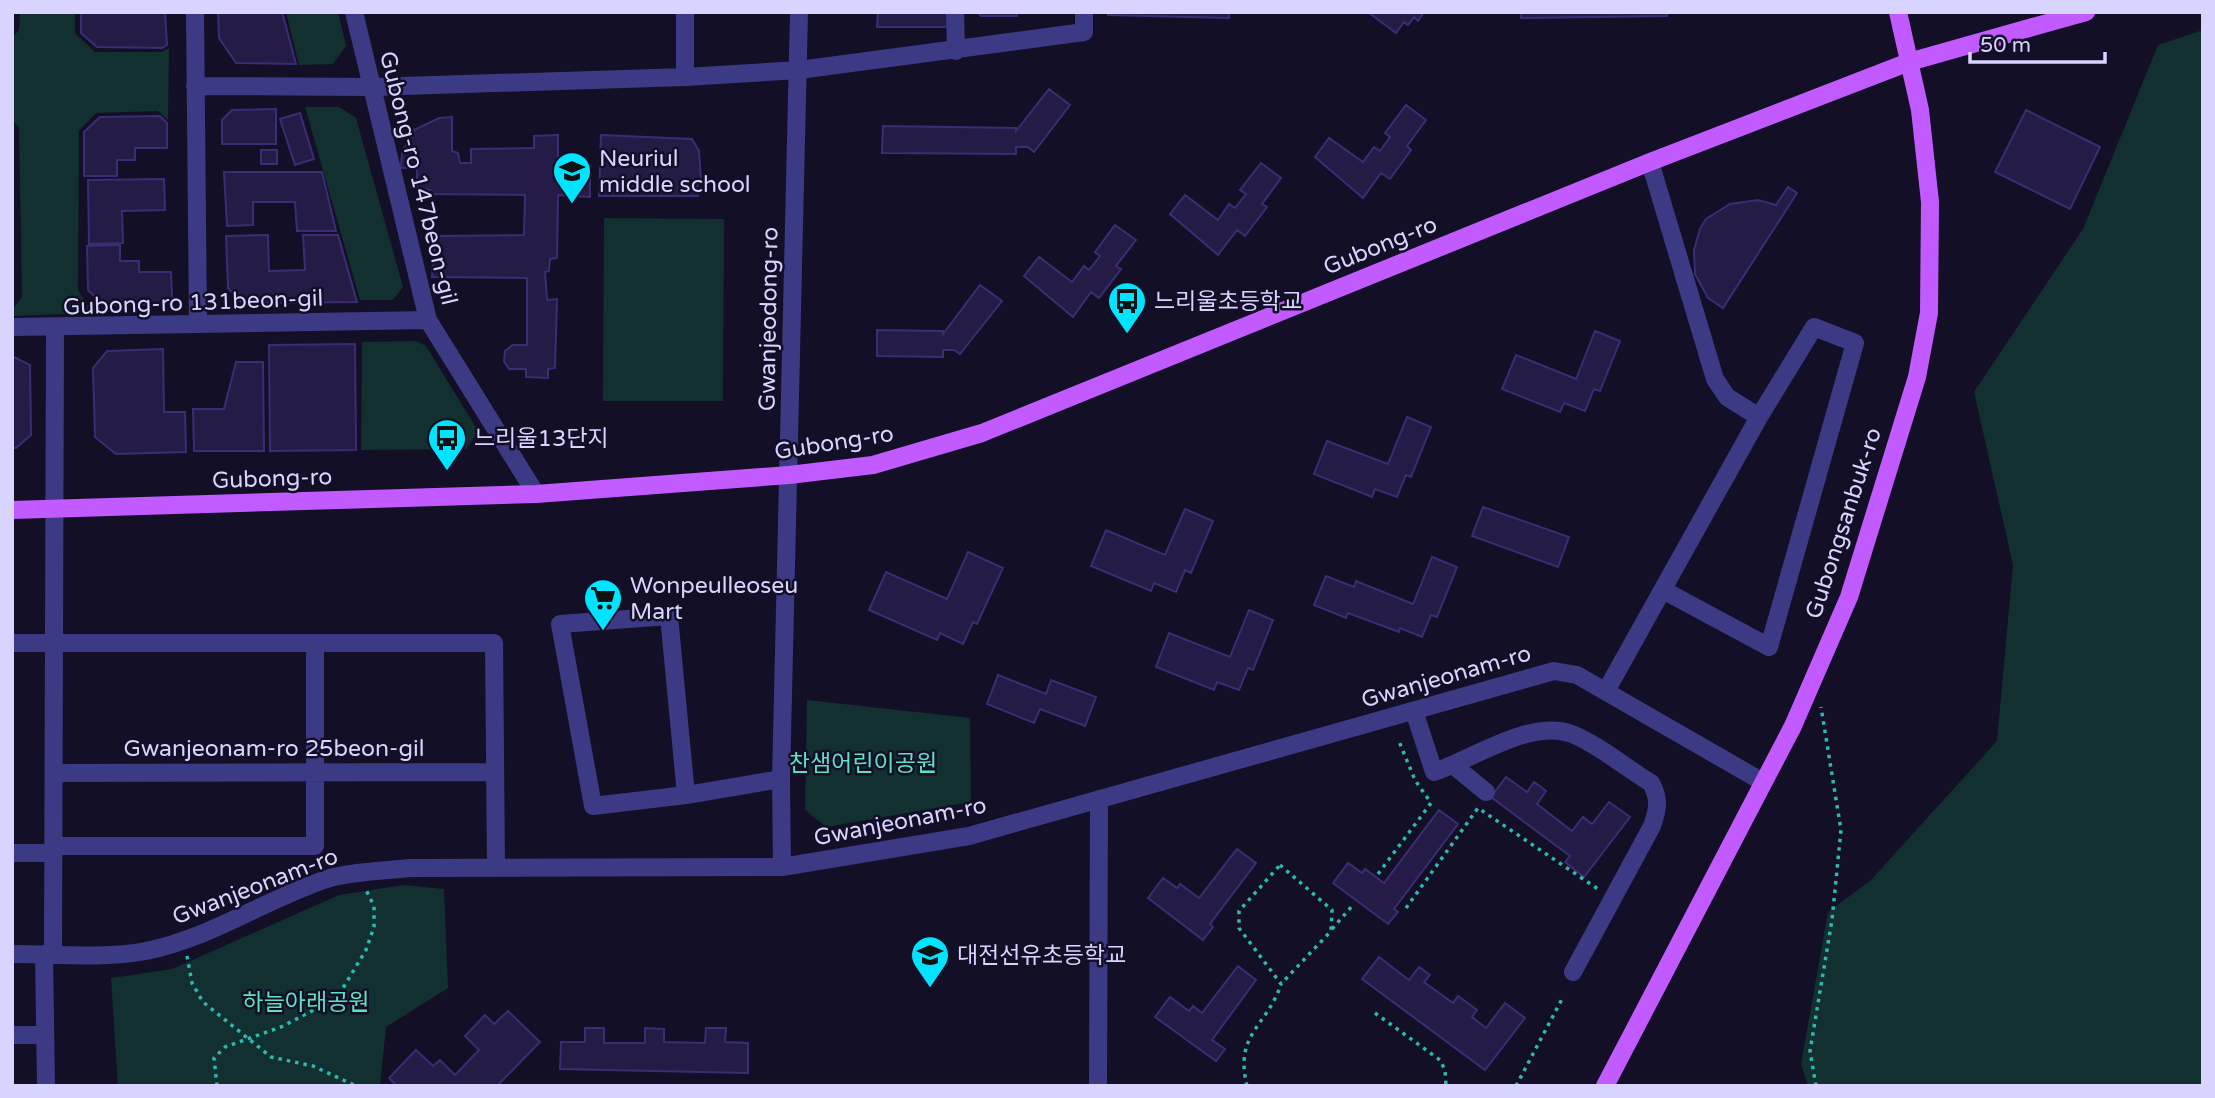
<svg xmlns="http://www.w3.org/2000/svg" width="2215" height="1098" font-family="'Varela Round','Noto Sans KR',sans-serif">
<rect width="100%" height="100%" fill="#130f26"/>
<path fill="#12302f" d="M20,12H75V33L95,52H161L169,48L168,120L158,111L96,113L79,131L78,290L92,313L12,316V310L22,297L19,127L12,120V38L19,30Z
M286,12H338L346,46L333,64L299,65Z
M2203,30V1086H1808L1801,1064L1828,912L1870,881L1997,741L2013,565L1974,392L2083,229L2158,45Z
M305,107H339L356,118L403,287L393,300H360Z
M604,218L724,219L723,401H603Z
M416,341L426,346L478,431L466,449L361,450L362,342Z
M807,700L970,718L971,802L826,827L805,810Z
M403,885L444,889L448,988L386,1027L380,1086H118L111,978L172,969L339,895Z"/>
<path fill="#241b47" stroke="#3b2d73" stroke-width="2" d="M81,12H165L167,45L162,48L97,47L81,33Z
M218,12H282L296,64L236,63L219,38Z
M878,12H951L950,24L945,27H877Z
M978,12H1017V16H981Z
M1108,12H1229V18L1108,15Z
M1368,12H1424L1418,21L1414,17L1408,25L1404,22L1396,33Z
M1521,12H1667V16L1521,18Z
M1049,89L1070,105L1034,152L1028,147H1016V154L882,153L883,126L1016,128V131Z
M1406,105L1426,120L1407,146L1411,150L1390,179L1381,173L1363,198L1315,157L1329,138L1363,162L1374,147L1380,151L1390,137L1385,133Z
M276,109V144H222V120L232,110Z
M2026,110L2100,147L2070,209L1995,172Z
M300,113L314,159L295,165L280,119Z
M160,116L167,123V148H135V160H117V176H84V132L100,117Z
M452,117V151L458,153L460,163H471V149L534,148V136L558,135V172L590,173V197L558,195L557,258L550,259L549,271L545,272L547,300L557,299L555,368L548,369V378L526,377V369H509L504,361L505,351L513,345H527V278L432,277L435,236L524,235L525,195L429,194L430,190L417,189V168H401L402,153L414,130L439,118Z
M601,135L692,139L699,151L701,181L696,188L698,196H599Z
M261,150H277V164H261Z
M1261,163L1281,178L1262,204L1267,207L1245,236L1237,230L1218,255L1170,214L1185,195L1218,220L1229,204L1235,208L1246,194L1240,190Z
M224,172H322L336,231H297L295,202H253V225L227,226Z
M164,179L165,210L122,211L123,243L89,244L88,180Z
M1788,187L1797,193L1723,308L1708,298L1695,274L1694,250L1700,229L1706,219L1730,204L1758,200L1776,205Z
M1115,225L1136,240L1116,266L1121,269L1099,298L1091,292L1073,317L1024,276L1039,257L1072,282L1084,266L1089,270L1100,256L1095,252Z
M268,235L269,271L305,270L303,235H338L357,302L242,303L228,288L226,236Z
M120,245V261H139V272H171L172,297L165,304L104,305L88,290L87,246Z
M980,285L1002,301L960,354L954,350H943V357L877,356V330L943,331V334Z
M1595,331L1620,341L1600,391L1594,389L1585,411L1564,403L1560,412L1502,389L1516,355L1576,379Z
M355,344L356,450L270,451L269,345Z
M163,349L164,412H185L186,452L116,454L95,437L93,368L107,351Z
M12,356L30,365L31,435L16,448H12Z
M236,362H263L264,451H194L193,409H224Z
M1407,417L1431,427L1411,477L1406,475L1397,497L1375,489L1372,497L1314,474L1327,441L1388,464Z
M1483,507L1569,537L1558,567L1472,536Z
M1185,509L1213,521L1191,573L1185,570L1176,592L1154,583L1151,591L1091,566L1106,530L1165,555Z
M968,552L1003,568L977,624L973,622L963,644L940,633L937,640L869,610L886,572L947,599Z
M1432,557L1457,567L1437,617L1431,615L1422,637L1400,628L1399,632L1348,613L1346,618L1314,605L1326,576L1354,587L1356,581L1413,604Z
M1249,610L1273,620L1253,670L1248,668L1239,690L1217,682L1214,690L1156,667L1169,633L1230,657Z
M998,675L1046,694L1051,680L1096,697L1085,726L1040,709L1034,723L987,704Z
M1506,777L1527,792L1534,782L1546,791L1537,804L1572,831L1583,817L1592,824L1609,802L1630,817L1584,877L1565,862L1570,856L1491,797Z
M1439,810L1458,824L1394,909L1398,912L1388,924L1333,883L1348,863L1362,873L1365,869L1384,883Z
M1237,849L1256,863L1210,924L1213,927L1203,940L1148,898L1163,878L1177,888L1180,884L1199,898Z
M1379,957L1409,980L1419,967L1430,975L1424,982L1453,1003L1458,996L1477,1010L1472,1017L1486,1028L1505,1003L1525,1018L1485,1070L1362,979Z
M1238,966L1256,980L1212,1040L1225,1049L1216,1061L1155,1017L1170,997L1189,1011L1193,1006L1202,1013Z
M508,1011L540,1042L497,1086H397L389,1078L416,1050L433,1066L440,1060L455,1075L479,1050L465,1036L485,1015L494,1024Z
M585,1028H604V1043H645V1028L664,1029V1042L705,1043L706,1028H726L725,1042L748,1043V1073L560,1069L561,1042H585Z"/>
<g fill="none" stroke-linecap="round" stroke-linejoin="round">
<path stroke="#2fb8b0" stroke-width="3.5" stroke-dasharray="3.5 5" stroke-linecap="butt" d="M1280,865L1332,910L1331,931L1281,984L1239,928V911Z
M1378,874L1431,803L1415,780L1398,739
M1406,908L1478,808L1598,889
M1332,929L1353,905
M187,956L192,983L203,1002L271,1057L313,1066L356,1086
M1375,1013L1440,1060L1445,1070L1446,1086
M217,1086L214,1058L225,1047L281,1027L337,998L366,950L374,927V906L365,888
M1247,1086C1234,1033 1267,1027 1281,984
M1516,1086L1562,999
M1816,1086L1810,1051L1832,920L1841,830L1821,707"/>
<path stroke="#3d3a85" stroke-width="18" d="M195,12L198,324
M354,12L428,320L536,494
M685,12V77
M955,12L956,51
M195,86L372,87L685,77L799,70L1084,32V12
M1650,162L1715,379L1727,397L1759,417
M12,327L428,320
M12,643H494L496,867
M1606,691L1759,417L1814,327L1855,343L1769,647L1663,590
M1414,711L1434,772C1473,759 1532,718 1572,734C1599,745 1626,768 1651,783C1660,799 1658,809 1652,826L1573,972
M1453,765L1486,792
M54,773L495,772
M686,795L669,616L560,624L593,806L686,795L781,779
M54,846H315V643
M12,853H53
M782,867L781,779L799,12
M12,954C57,954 102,959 146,951C212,938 267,898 330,878C355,871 384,871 410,868L782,867L969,836L1554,671L1577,675L1763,782
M44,954L46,1086
M53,954L55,327
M12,1035H45
M1098,1086L1099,799"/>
<path stroke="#c25bff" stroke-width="18" d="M12,510L536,494L789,475L873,465L982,433L1650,162L1909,62L2086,12
M1605,1086L1793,726L1849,597L1917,377L1929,313L1930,202L1920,110L1898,12"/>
</g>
<defs>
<symbol id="school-pin" viewBox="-11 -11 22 30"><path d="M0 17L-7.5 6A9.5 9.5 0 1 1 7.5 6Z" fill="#00e5ff" stroke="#130f26"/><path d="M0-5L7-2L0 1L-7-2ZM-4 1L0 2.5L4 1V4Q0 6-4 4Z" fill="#111"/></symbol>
<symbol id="bus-pin" viewBox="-11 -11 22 30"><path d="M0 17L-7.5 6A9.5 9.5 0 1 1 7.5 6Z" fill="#00e5ff" stroke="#130f26"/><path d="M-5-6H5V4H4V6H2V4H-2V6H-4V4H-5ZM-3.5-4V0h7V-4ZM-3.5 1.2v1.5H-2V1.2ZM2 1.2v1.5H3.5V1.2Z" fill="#111"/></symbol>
<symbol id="supermarket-pin" viewBox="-11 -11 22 30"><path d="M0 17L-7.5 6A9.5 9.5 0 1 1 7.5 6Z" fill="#00e5ff" stroke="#130f26"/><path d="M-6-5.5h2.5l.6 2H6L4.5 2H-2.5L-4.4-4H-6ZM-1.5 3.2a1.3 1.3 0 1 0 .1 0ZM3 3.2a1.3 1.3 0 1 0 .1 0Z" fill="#111"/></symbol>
</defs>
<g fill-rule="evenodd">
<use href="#school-pin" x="550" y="149" width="44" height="60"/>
<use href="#bus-pin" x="1105" y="279" width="44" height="60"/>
<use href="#bus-pin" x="425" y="416" width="44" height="60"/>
<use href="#supermarket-pin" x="581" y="576" width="44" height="60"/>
<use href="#school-pin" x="908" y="933" width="44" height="60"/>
</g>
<g text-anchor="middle" stroke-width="5" stroke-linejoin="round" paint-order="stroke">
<g font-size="23" fill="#d9d4ff" stroke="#130f26" text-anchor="start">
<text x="599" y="166">Neuriul<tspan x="599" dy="26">middle school</tspan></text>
<text x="1154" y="309">느리울초등학교</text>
<text x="474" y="446">느리울13단지</text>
<text x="630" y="593">Wonpeulleoseu<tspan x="630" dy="26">Mart</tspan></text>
<text x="957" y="963">대전선유초등학교</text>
</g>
<g font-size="23" fill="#d9d4ff" stroke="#130f26">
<text transform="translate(419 178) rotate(76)" y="8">Gubong-ro 147beon-gil</text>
<text transform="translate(1380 245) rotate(-22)" y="8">Gubong-ro</text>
<text transform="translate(193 302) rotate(-2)" y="8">Gubong-ro 131beon-gil</text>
<text transform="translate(768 319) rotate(-89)" y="8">Gwanjeodong-ro</text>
<text transform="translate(834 442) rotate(-9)" y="8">Gubong-ro</text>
<text transform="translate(272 478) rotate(-2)" y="8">Gubong-ro</text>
<text transform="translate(1843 523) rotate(-72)" y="8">Gubongsanbuk-ro</text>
<text transform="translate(1446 676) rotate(-16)" y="8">Gwanjeonam-ro</text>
<text x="274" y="756">Gwanjeonam-ro 25beon-gil</text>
<text transform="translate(900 821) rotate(-11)" y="8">Gwanjeonam-ro</text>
<text transform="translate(255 886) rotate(-21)" y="8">Gwanjeonam-ro</text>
</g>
<g font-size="23" fill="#5fe0c0" stroke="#130f26">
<text x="863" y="771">찬샘어린이공원</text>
<text x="306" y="1010">하늘아래공원</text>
</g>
</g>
<rect width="2215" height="1098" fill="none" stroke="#d9d4ff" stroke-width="28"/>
<path d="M1970 52v10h135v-10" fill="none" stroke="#d9d4ff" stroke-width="3.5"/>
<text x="1980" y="52" font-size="21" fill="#d9d4ff" stroke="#130f26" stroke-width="5" paint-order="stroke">50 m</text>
</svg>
